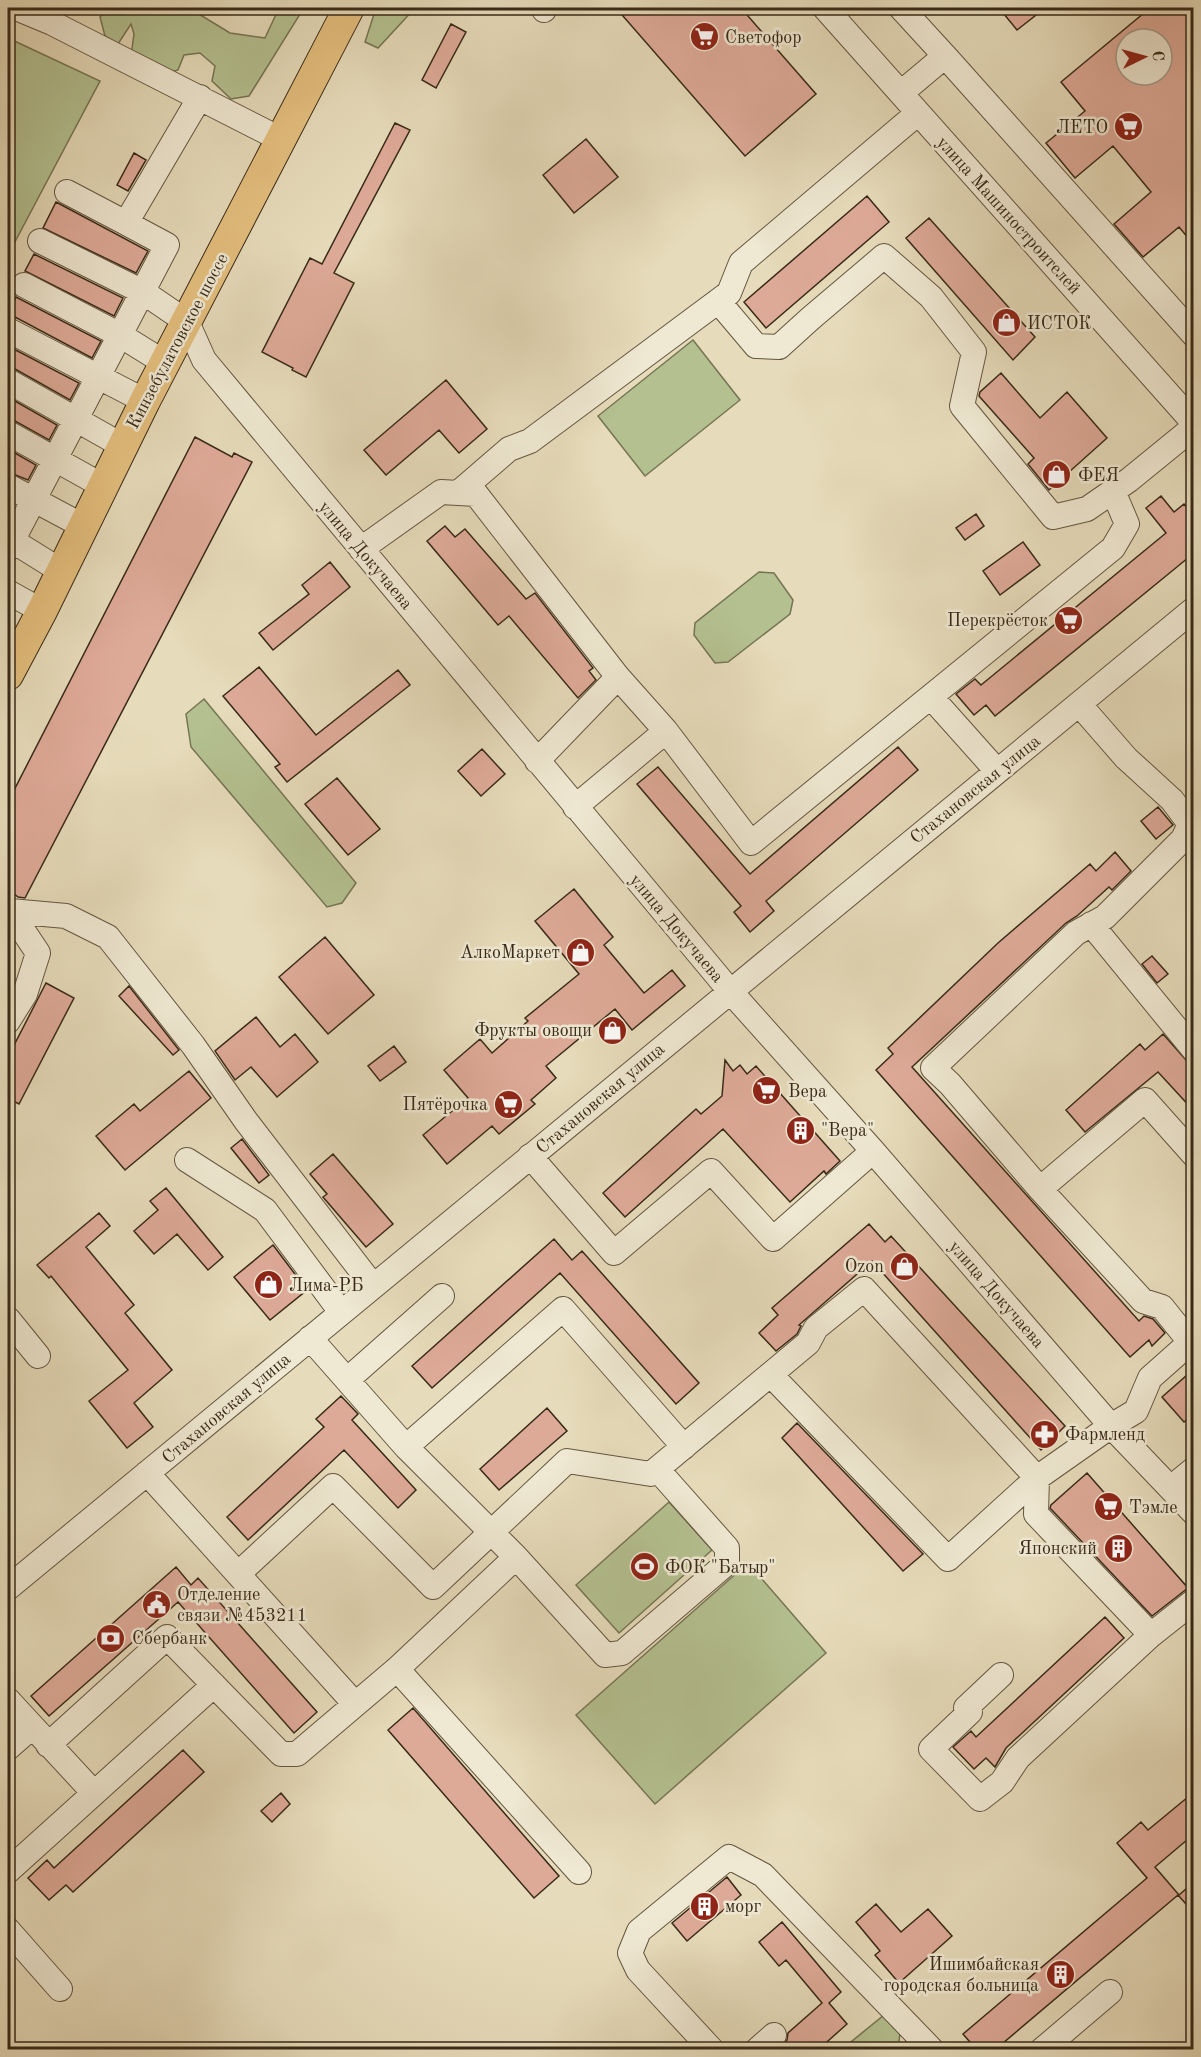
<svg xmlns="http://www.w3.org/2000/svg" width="1201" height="2057" font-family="'Old Standard TT',serif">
<rect width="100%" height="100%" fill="#e6dbba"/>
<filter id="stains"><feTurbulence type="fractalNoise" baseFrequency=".00333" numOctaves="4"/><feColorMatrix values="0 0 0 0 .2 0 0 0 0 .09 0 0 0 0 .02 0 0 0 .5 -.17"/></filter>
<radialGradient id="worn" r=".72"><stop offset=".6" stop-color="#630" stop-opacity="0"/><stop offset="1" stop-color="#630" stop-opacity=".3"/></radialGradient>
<path fill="#b4c090" stroke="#767554" stroke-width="1.5" d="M125,8H189L230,33L265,38L279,8H315L300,14L249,96L231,99L212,81L215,66L200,53L184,55L178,70L168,73L131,56L134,34L131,24L118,44L105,36L100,17L108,9L122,15Z
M376,8H415L378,48L365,42Z
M8,38L100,81L8,255Z
M693,340L740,400L645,476L598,416Z
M759,572L774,573L793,600L790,614L728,662L715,663L694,635L695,623Z
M204,699L356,883L342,903L327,907L191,747L186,714Z
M669,1502L712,1550L619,1633L576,1585Z
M748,1563L826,1653L655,1804L576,1715Z
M884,2015L900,2032L899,2042L906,2049L841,2050Z"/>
<path fill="#deaa98" stroke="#392a18" stroke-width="1.5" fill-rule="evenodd" d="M616,8H741L816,94L745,156Z
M999,8H1045L1017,30Z
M1150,8H1194V245L1179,227L1143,257L1114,224L1151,192L1113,146L1075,178L1046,143L1085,111L1061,82ZM1126,39H1162V75H1126Z
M451,24L466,32L436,88L422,80Z
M395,123L410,130L334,273L354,283L306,377L292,370L293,368L262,352L310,258L322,264Z
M586,139L618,177L574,213L543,175Z
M134,153L146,160L128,191L117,185Z
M867,196L889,222L766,328L744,302Z
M56,202L148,251L136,273L43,228Z
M929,218L1035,337L1013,360L906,238Z
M34,254L123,298L114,316L25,271Z
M16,297L101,341L92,358L15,317L8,316Z
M8,346L79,383L70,400L15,369L8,367Z
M1001,373L1040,418L1067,392L1107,438L1049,490L1028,464L1034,458L979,396L980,392Z
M446,380L487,429L459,453L439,430L386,475L364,450Z
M8,397L57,425L49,440L15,421L8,419Z
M195,437L232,457L234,453L252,462L25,898L18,897L8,889V802Z
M8,449L36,465L28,480L8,472Z
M1161,496L1174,512L1184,504L1194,516V553L995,716L986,705L974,715L956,694L975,679L981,685L1166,533L1146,508Z
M976,514L984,526L965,540L956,528Z
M445,526L455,537L465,529L526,599L535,593L593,668L589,671L596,680L578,698L509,616L498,625L427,541Z
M1023,542L1040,565L1000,595L983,571Z
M330,562L350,587L273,650L259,633L309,594L302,585Z
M259,667L316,735L398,670L410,685L287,782L275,767L280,764L223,696Z
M898,747L918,770L766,901L774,911L750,932L734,912L741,906L637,784L658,767L750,874Z
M482,749L505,774L481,796L458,771Z
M337,778L380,829L348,855L305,804Z
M1158,807L1173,825L1156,839L1141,821Z
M1115,852L1131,871L1112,890L1109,887L1077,916L1066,923L912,1067L1139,1321L1144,1316L1153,1319L1165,1333L1152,1346L1149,1340L1130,1357L876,1070L893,1054L888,1048L998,943L1090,864L1096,871Z
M574,889L613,937L604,945L644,993L672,970L685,986L632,1030L615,1009L546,1066L556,1078L531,1100L535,1104L499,1134L492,1126L447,1164L423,1135L468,1098L444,1070L480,1039L492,1053L528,1021L525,1018L579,974L535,921Z
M325,937L374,995L328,1034L279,977Z
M1152,956L1168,974L1157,983L1142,964Z
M46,983L74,998L19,1104L8,1098V1057Z
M129,986L179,1050L173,1055L119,996Z
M256,1017L280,1047L295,1034L318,1062L277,1097L251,1067L235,1080L215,1051Z
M1163,1034L1194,1069V1111L1158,1072L1085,1132L1066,1110L1140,1044L1145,1050Z
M394,1046L406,1062L380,1081L368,1066Z
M725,1060L733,1071L740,1065L747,1074L756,1066L840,1161L826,1174L824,1171L790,1202L723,1129L625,1217L603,1193L696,1109L701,1114L722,1096Z
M189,1071L211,1098L125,1170L96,1136L134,1104L140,1111Z
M242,1139L269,1175L259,1183L231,1148Z
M333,1154L393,1224L366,1247L323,1197L327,1194L310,1174Z
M166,1188L223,1257L208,1270L177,1234L154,1254L134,1231L158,1210L150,1201Z
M99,1213L110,1226L86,1247L134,1305L125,1313L172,1370L134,1403L153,1427L127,1448L89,1401L128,1370L51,1276L49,1278L37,1265Z
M869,1224L885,1242L891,1236L1065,1426L1041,1450L872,1261L799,1325L801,1326L797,1334L776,1351L759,1333L778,1315L772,1308Z
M554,1239L572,1260L582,1251L699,1383L676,1404L560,1273L432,1388L412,1366Z
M273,1245L307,1290L270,1320L234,1277Z
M1194,1369V1414L1184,1422L1162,1397Z
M341,1396L358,1414L352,1420L416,1490L398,1508L344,1450L248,1540L227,1517L324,1427L316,1419Z
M547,1408L567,1431L499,1490L480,1469Z
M797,1423L923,1554L903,1571L782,1438Z
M1087,1473L1188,1588L1152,1616L1050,1508L1051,1505Z
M176,1567L191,1585L198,1578L317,1712L294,1733L178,1602L49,1716L31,1696Z
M1105,1617L1124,1638L1006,1748L995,1767L986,1758L974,1769L953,1747L971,1731L976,1737Z
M413,1708L559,1876L534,1898L388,1730Z
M183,1750L204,1772L73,1892L66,1885L49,1900L28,1878L47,1860L54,1868Z
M1194,1792V1834L1155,1867L1179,1895L1194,1882V1913L1178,1895L996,2049H976L963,2034L1147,1878L1117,1843L1141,1822L1148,1830Z
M281,1793L290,1804L272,1822L261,1811Z
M727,1877L741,1895L687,1941L672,1923Z
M876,1904L901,1932L928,1909L952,1936L899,1983L875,1955L880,1951L856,1922Z
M782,1922L841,1992L829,2003L847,2024L819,2049H779L787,2040L788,2033L822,2003L786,1960L779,1966L759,1942Z"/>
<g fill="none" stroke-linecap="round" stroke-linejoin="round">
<defs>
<path id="minor" d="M16,8L52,23L282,140
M825,8L1194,423
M901,8L945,56
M544,10L545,8
M901,93L945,56L1194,335
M67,192L126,223
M40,241L143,292L187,322L204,360L730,991L873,1151L1111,1426L1194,1513
M24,285L120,335L165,363
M718,301L756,346L779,347L811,318L884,256L931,297L974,352L962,406L1053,517L1087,509L1129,480L1194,427
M8,330L145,401
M8,381L123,446
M8,433L103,486
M8,486L83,526
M458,493L509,449L530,441L729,293L741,263L918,113
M8,538L61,571
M8,549L167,245L126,223L200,97
M361,549L441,492L476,494L618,677L537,761
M8,592L42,611
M931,697L997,771
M1079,704L1126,758L1172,800L1190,824L1183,839L1105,917L1076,933L933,1068L950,1084L1040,1189L1143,1301L1162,1307L1190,1342
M666,731L751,843L1113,548L1127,524L1113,491
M575,807L666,731L618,677
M8,909L10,911L66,916L108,937L193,1045L246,1121L373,1286
M1091,924L1194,1050
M8,1021L25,994L38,953L10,911
M530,1156L614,1253L711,1171L773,1239L873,1151
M187,1160L265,1210L341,1312
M1040,1189L1145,1100L1194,1155
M8,1319L38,1356
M771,1375L948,1559L1037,1478L1111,1426
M347,1380L442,1296
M1111,1426L1136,1411L1150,1378L1194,1339
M406,1447L563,1309L684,1447
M147,1473L355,1704
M1171,1488L1194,1469
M516,1557L605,1655L622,1653L727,1563V1548L657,1469
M238,1574L333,1486L433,1587L567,1461L651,1474L808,1343L816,1328L864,1289L1037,1478L1036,1514L1151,1635L1018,1758L1002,1782L980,1799L931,1749L970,1712L966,1708L1001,1675
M8,1588L1194,609
M1151,1635L1194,1601
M397,1669L579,1872
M8,1700L94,1793
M48,1745L167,1637L281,1754H297L397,1669L516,1557L406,1447L310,1338
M8,1748L32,1727
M8,1871L214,1685
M8,1930L60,1989
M712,2050L638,1970L630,1953L639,1931L729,1857L763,1875L932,2050
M757,2050L774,2035
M1042,2050L1110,1992"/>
<path id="major" d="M8,675L42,611L145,401L349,8"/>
</defs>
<use href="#minor" stroke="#645640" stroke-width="26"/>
<use href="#major" stroke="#392a18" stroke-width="32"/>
<use href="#minor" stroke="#efe8d2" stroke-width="24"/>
<use href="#major" stroke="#e3be7d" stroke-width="30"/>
</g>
<defs>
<symbol id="supermarket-disc" viewBox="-11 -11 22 22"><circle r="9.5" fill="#8f2418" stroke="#efe8d2"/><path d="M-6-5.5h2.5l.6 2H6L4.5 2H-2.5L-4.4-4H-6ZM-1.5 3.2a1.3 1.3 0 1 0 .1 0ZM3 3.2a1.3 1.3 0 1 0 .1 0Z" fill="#fff"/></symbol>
<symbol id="shop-disc" viewBox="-11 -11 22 22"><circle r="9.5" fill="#8f2418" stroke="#efe8d2"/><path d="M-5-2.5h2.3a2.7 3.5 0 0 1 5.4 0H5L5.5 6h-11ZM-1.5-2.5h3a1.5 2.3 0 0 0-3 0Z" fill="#fff"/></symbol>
<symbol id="building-disc" viewBox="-11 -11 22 22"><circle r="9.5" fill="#8f2418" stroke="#efe8d2"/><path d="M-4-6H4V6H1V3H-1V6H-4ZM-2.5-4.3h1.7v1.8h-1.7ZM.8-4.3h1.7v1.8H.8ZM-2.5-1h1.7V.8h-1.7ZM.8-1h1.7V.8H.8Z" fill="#fff"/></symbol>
<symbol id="pharmacy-disc" viewBox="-11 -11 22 22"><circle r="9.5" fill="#8f2418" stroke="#efe8d2"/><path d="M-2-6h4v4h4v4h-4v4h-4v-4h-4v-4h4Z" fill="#fff"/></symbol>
<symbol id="stadium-disc" viewBox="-11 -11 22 22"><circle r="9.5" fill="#8f2418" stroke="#efe8d2"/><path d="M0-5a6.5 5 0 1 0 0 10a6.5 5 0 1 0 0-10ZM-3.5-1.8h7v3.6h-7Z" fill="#fff"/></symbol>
<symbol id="civic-disc" viewBox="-11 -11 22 22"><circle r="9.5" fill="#8f2418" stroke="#efe8d2"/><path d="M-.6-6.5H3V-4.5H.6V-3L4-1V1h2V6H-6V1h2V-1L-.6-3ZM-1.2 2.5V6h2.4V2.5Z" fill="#fff"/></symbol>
<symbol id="bank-disc" viewBox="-11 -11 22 22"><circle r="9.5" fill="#8f2418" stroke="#efe8d2"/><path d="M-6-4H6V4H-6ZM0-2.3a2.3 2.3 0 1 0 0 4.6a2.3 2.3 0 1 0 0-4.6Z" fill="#fff"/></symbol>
</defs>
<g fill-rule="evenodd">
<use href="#supermarket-disc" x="688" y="20" width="33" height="33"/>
<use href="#supermarket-disc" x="1112" y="110" width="33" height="33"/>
<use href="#shop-disc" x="990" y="306" width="33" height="33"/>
<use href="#shop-disc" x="1040" y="458" width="33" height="33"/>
<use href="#supermarket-disc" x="1052" y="604" width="33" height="33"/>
<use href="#shop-disc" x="564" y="936" width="33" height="33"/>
<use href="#shop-disc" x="596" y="1014" width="33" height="33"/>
<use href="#supermarket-disc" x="750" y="1074" width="33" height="33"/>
<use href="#supermarket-disc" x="492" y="1088" width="33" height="33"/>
<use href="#building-disc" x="784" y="1114" width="33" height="33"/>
<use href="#shop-disc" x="888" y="1250" width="33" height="33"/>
<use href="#shop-disc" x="252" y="1268" width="33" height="33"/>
<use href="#pharmacy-disc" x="1028" y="1418" width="33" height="33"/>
<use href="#supermarket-disc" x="1092" y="1490" width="33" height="33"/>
<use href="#building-disc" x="1102" y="1532" width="33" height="33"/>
<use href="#stadium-disc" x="628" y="1550" width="33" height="33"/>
<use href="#civic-disc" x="140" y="1588" width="33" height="33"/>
<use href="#bank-disc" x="94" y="1622" width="33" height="33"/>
<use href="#building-disc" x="688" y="1890" width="33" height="33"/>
<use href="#building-disc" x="1044" y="1958" width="33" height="33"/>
</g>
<g text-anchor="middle" stroke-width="5" stroke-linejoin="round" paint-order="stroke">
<g font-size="18" fill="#392a18" stroke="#efe8d2" text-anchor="start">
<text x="725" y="43">Светофор</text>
<text x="1108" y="133" text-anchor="end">ЛЕТО</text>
<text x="1027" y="329">ИСТОК</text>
<text x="1078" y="481">ФЕЯ</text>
<text x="1048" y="626" text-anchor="end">Перекрёсток</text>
<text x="560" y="958" text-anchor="end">АлкоМаркет</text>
<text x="592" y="1036" text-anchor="end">Фрукты овощи</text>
<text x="788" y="1097">Вера</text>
<text x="488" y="1110" text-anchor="end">Пятёрочка</text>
<text x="821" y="1136">"Вера"</text>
<text x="884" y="1272" text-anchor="end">Ozon</text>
<text x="289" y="1291">Лима-РБ</text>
<text x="1065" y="1440">Фармленд</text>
<text x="1129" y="1513">Тэмле</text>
<text x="1097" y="1554" text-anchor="end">Японский</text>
<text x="665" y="1573">ФОК "Батыр"</text>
<text x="177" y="1600">Отделение<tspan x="177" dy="21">связи №453211</tspan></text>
<text x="132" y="1644">Сбербанк</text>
<text x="725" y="1912">морг</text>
<text x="1039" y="1970" text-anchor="end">Ишимбайская<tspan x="1039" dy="21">городская больница</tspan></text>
</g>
<g font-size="18" fill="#392a18" stroke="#efe8d2">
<text transform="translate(1009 215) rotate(48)" y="6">улица Машиностроителей</text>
<text transform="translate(177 341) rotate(-62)" y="6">Кинзебулатовское шоссе</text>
<text transform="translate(366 555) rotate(50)" y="6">улица Докучаева</text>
<text transform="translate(975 789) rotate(-39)" y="6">Стахановская улица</text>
<text transform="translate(677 928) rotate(50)" y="6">улица Докучаева</text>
<text transform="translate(600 1098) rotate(-40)" y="6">Стахановская улица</text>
<text transform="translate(997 1294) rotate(49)" y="6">улица Докучаева</text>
<text transform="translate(226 1408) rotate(-40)" y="6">Стахановская улица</text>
</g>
</g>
<rect width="1201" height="2057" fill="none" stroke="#e6dbba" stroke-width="30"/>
<rect x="9" y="9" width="1183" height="2039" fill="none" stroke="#392a18" stroke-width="3"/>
<rect x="15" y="15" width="1171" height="2027" fill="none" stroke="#392a18" stroke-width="1.5"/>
<g transform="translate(1144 57) rotate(85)"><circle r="28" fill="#efe8d2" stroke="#a69c88" stroke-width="1.5"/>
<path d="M0-4.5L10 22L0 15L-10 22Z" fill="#8f2418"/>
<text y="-9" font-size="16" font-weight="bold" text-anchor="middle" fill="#392a18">С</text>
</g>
<rect width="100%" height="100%" filter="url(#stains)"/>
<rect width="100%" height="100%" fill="url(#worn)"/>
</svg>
